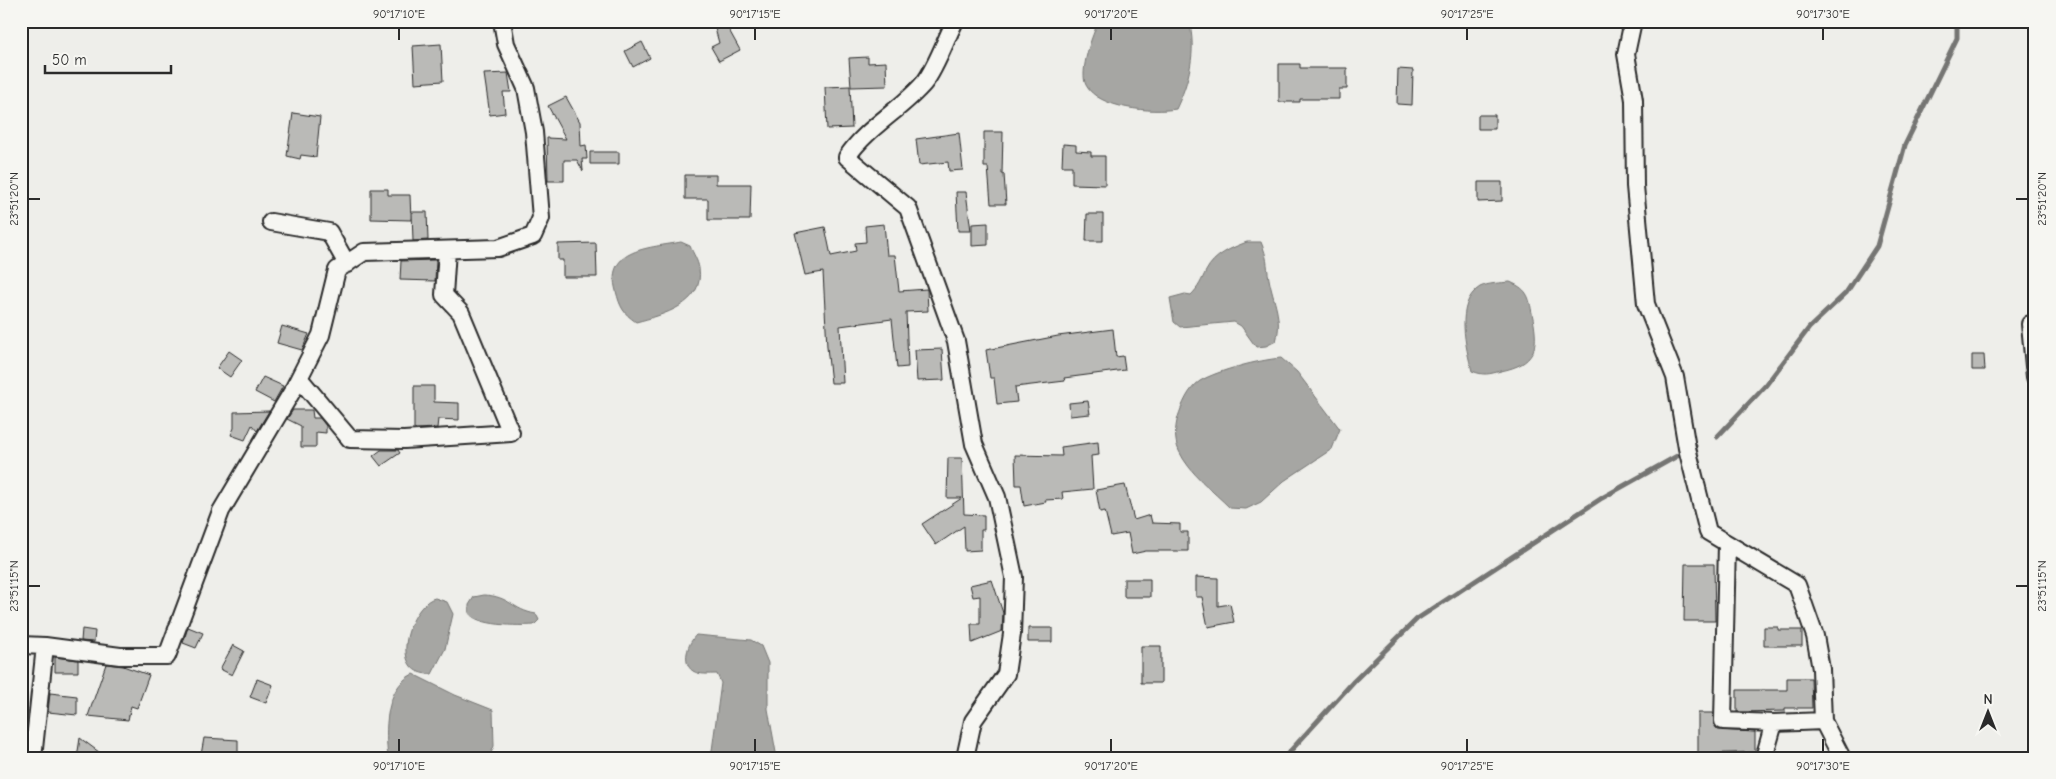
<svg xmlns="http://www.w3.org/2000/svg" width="2056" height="779" font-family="'Comic Neue',sans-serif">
<rect width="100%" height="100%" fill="#eeeeea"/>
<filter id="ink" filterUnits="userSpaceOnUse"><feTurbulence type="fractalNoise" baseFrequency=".02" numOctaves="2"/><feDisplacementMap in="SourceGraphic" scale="10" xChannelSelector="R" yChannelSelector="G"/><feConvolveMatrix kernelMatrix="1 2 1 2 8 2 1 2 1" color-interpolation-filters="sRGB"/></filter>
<g filter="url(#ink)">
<path fill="#a6a6a3" stroke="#757573" d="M1099,21H1189C1197,51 1189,82 1176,109C1153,113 1098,109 1086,85C1079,72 1092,34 1099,21Z
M681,242L690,246C693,253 698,261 699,268C705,304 663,315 636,322C623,313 620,307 616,291C604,248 651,248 681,242Z
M1247,242H1261C1268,259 1266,262 1269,279C1273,301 1283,319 1276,341L1266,346L1256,347L1241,326L1234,322L1180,327L1174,322L1170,298L1185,294L1191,295C1199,287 1201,281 1206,271C1214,255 1231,248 1247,242Z
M1510,282C1530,290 1529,299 1533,318C1539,349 1535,364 1501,371C1489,374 1484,376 1472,371C1466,348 1454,303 1480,287C1488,283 1501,283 1510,282Z
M1281,358L1297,372L1340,429L1332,449L1284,481L1261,502L1246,509L1230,508C1213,491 1189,473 1179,451C1174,440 1175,427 1178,417C1182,405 1188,389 1200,381C1219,370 1259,360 1281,358Z
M484,595C510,596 512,610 536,614L539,620L534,625C518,626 477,626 469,613V605L474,597Z
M435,598L447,602L453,614L445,649L432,674C385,676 411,603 435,598Z
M696,635L751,640L761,646L768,663V709L777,758H711L721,683L717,674C709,674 699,675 693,671C681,663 688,643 696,635Z
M413,674L455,695L493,710L494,746L489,758H388C385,731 384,688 413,674Z"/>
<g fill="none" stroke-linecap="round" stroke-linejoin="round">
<path stroke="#757573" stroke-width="5" d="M1717,437L1766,385L1809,328L1846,293L1877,246L1905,145L1957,38V21
M1284,758L1354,681L1417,619L1602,498L1695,446"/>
</g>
<path fill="#babab7" stroke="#2b2b2b" d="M713,21H724L740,50L719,61L711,47L719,43Z
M642,42L650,58L633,67L625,51Z
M441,44L443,81L415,83L413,46Z
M868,57V63L886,62L887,86L851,87L849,58Z
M1279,64H1300V68H1347V89H1339V99H1300V102H1279Z
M1398,69L1413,70L1412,105L1397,104Z
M508,73L511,92H503L505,113L490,115L484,74Z
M850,86L852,128L827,129L825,87Z
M566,97L580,122L581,146L586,145L587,159H582L583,171L577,160H564V181H548L547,138L566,139L548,106Z
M293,113L320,117L316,157L301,155L300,159L287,156Z
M1478,115H1495V129H1478Z
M984,132H1003L1002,174H1004L1006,204H991L988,167H984Z
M959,133L963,170L949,171L948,162L919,165L916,139Z
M1063,144L1076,145V151L1091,152V156H1105V185L1072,184V166H1062Z
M590,152H619V164H590Z
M685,175H716V184H751L750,220H708V199H685Z
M1478,182H1502V201L1478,202Z
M371,189H388V195H410L411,220L371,219Z
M956,192H966L971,231H958Z
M412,212H427L428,240L413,241Z
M1087,214H1103V241H1086Z
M988,223V245L972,246V224Z
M884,224L887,255H895L899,291L927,289L928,311L906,312L908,367L897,368L892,319L840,326L843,383H831L827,347L823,272L805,275L795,233L825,227L831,256L856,251L855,243L866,242L865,226Z
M596,243L597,277H563V260H558V244Z
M436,260L435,281L400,280L401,261Z
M282,326L309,334L302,350L277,343Z
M1113,329L1116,357L1123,356L1125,370L1064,378L1065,381L1015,387L1017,402L997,404L994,378H990L986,350L1058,336Z
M942,349L944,380L917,381L915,350Z
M229,351L242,360L230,377L217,368Z
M1972,355H1984L1985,370H1972Z
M263,377L283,386L274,402L255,392Z
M414,386H434V402L459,403V420L438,419L437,428L414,429Z
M1088,401L1090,414L1070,416L1069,403Z
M293,410H312L313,418H320L326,426V433L316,432V447H301V426L287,419Z
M269,411L257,431L252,425L245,440L231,435L234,428V412Z
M1098,442L1099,455L1091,456L1093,489L1062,492L1063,499L1045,500L1046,502L1024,506L1021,485H1016L1015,455L1062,456L1061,447Z
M381,450H398L400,453L381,466L373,456Z
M948,458H962L964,514L984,515V530H981V550L965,551L964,526L936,545L922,524L962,498H947Z
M1125,485L1134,520L1150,515L1152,523L1180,524V532H1188V551H1146L1132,554L1128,533L1111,536L1105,511L1100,512L1096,490Z
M1685,564H1714L1715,621H1684Z
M1196,577L1218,578V606L1230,604L1234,622L1208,627L1202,597H1196Z
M1124,579H1150V597H1124Z
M992,580L1003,613L1002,631L972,643L971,624H980V596L973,597L970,585Z
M188,627L203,633L196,648L183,643Z
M1764,627H1778V630H1802V646H1764Z
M1028,628H1052V642H1028Z
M82,629L95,631L94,642L81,641Z
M233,645L244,651L232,675L220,669Z
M1141,646H1161V683H1141Z
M55,657L78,660V672H55Z
M106,664L123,666L149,675L137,708L131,706L128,720L88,716Z
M1787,678H1811L1812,708H1785V711L1737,712V690H1787Z
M257,679L273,685L266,703L250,697Z
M50,693L77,696V715L48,712Z
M1698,713H1713L1714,725L1718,730L1755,732V752L1698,754Z
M80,738L107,758H77Z
M204,738L238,740V755H201Z"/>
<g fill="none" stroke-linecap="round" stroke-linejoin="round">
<defs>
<path id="minor" d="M955,21C946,39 936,68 924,83C901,110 867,127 847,157L908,208L956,341L974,444L997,497L1014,577L1012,634L1006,674L973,721L965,758
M1633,21L1626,54L1634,100L1635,186L1646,304L1675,377L1687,448L1708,532L1797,585L1815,636L1821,669L1823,721L1842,758
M271,222L329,232L347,264
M2035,323L2030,324L2035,377
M299,378L350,439L404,440L511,433L461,313L444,295L447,250
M1727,544L1723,721L1774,723
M21,645L45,646
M33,758L45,646L120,656H167L221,511L293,390L321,335L337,270L364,252L498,248L533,236L541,218L534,132L526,88L506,44L502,21
M1764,758L1774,723L1823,721"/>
</defs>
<use href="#minor" stroke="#2b2b2b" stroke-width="20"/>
<use href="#minor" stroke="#f6f6f2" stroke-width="16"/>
</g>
</g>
<path fill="none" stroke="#2b2b2b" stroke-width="2" d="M399,28V40M755,28V40M1111,28V40M1467,28V40M1823,28V40M28,199H40M2016,199H2028M28,586H40M2016,586H2028M399,739V752M755,739V752M1111,739V752M1467,739V752M1823,739V752"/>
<rect width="2056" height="779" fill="none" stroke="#f6f6f2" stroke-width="55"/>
<g transform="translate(1988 712)" stroke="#f6f6f2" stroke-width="4" paint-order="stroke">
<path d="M0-4L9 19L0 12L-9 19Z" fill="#2b2b2b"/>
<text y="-8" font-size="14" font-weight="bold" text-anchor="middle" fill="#2b2b2b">N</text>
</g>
<path d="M45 65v8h126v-8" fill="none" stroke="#2b2b2b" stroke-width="2.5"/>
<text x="52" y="65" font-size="15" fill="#2b2b2b" stroke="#f6f6f2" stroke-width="4" paint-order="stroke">50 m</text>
<rect x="28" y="28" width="2000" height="724" fill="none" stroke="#2b2b2b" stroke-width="2"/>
<g font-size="12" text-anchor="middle" fill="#2b2b2b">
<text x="399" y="18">90°17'10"E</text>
<text x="755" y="18">90°17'15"E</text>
<text x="1111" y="18">90°17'20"E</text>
<text x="1467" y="18">90°17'25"E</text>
<text x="1823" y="18">90°17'30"E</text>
<text transform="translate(14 199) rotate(-90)" y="4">23°51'20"N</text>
<text transform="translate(2042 199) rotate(-90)" y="4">23°51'20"N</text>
<text transform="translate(14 586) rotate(-90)" y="4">23°51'15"N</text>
<text transform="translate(2042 586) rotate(-90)" y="4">23°51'15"N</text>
<text x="399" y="770">90°17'10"E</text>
<text x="755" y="770">90°17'15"E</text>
<text x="1111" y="770">90°17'20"E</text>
<text x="1467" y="770">90°17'25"E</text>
<text x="1823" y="770">90°17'30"E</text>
</g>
</svg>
